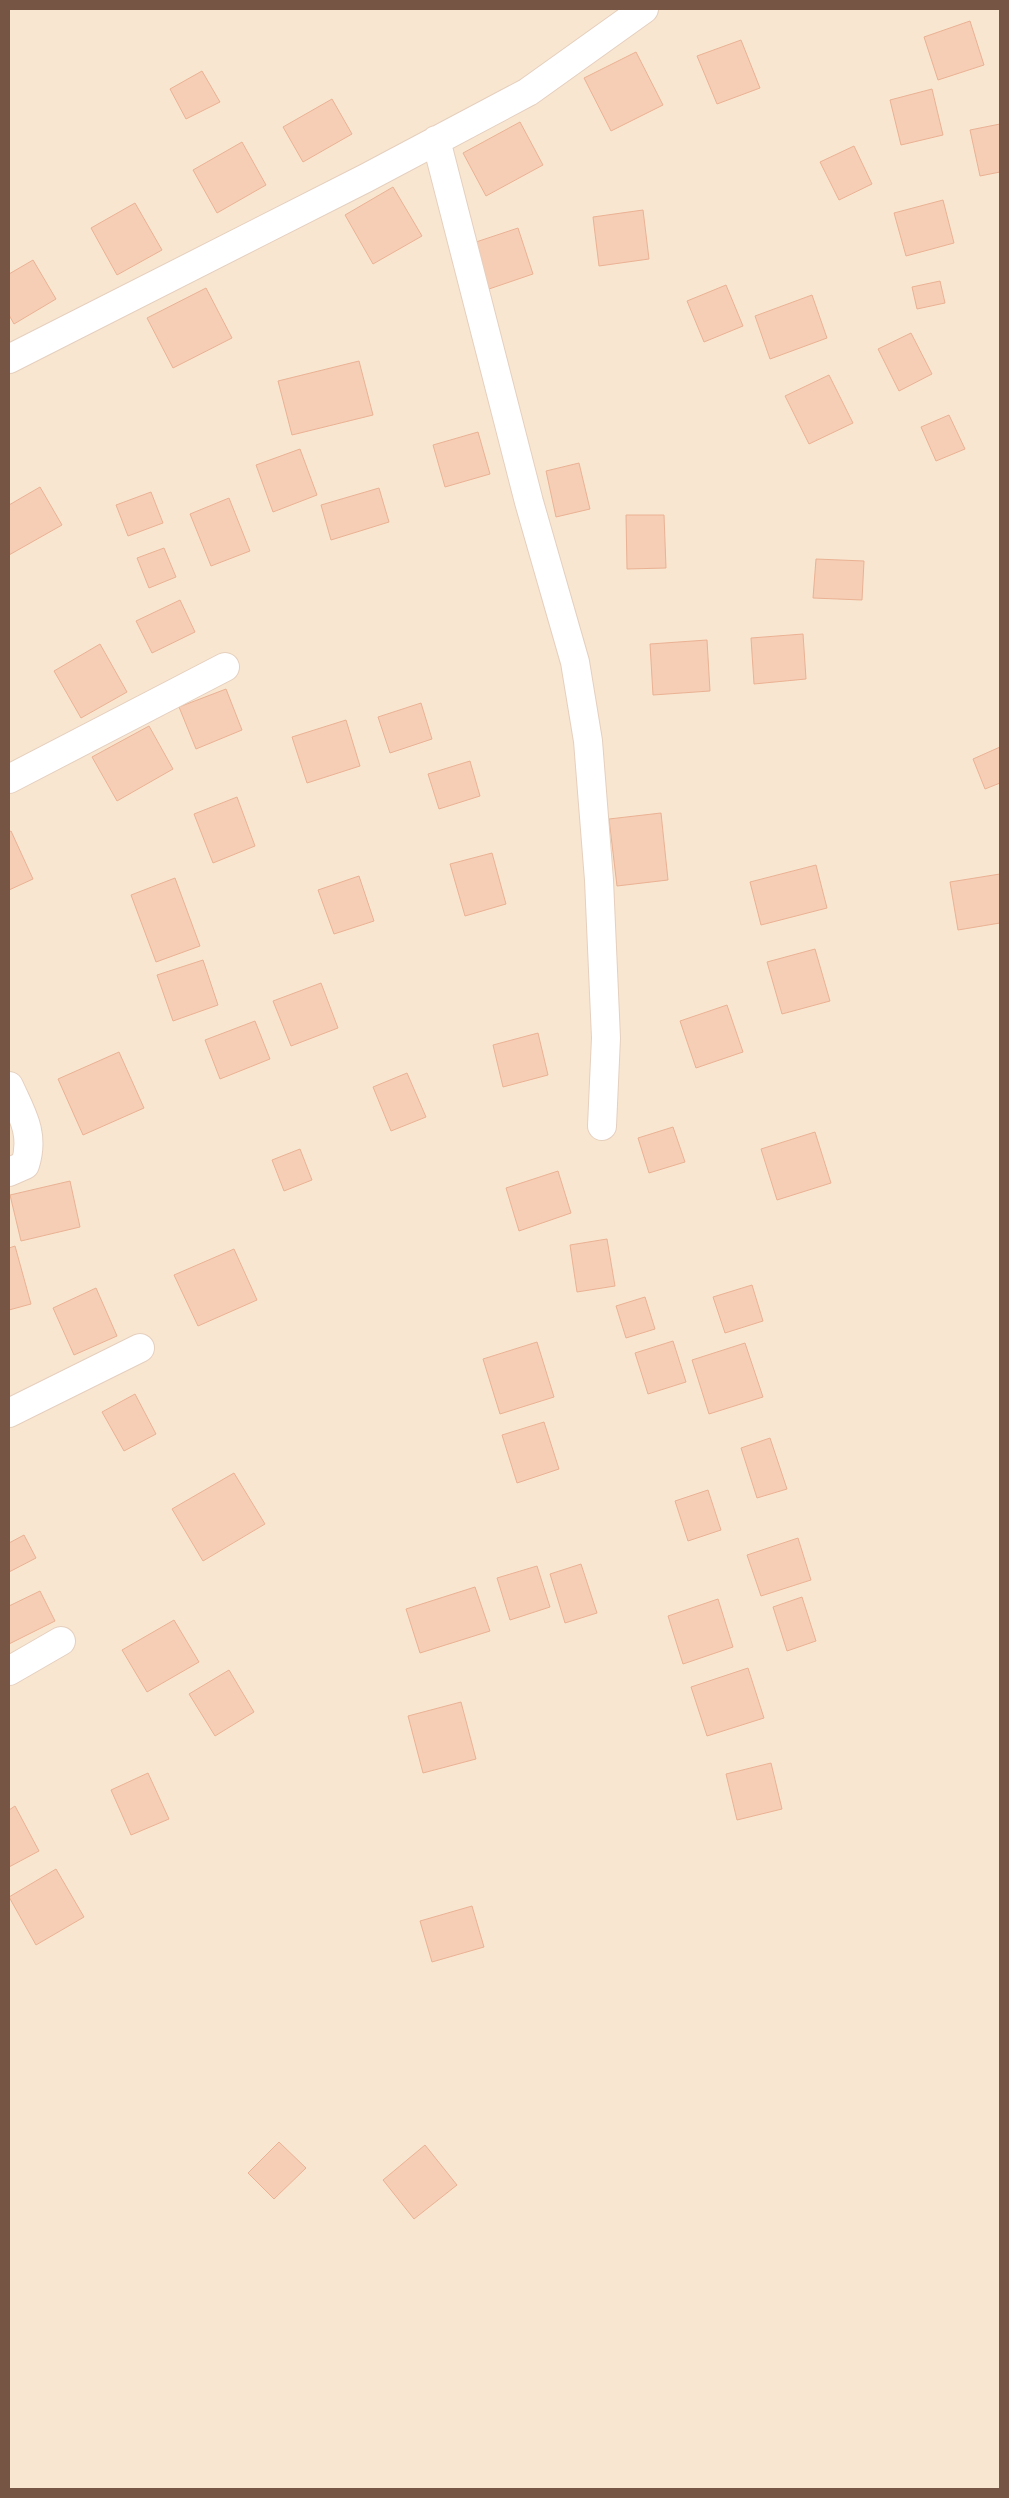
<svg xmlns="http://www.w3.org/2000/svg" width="1009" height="2498" font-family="Ubuntu,sans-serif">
<rect width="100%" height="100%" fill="#fef2e0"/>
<path fill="#f9e6d0" d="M9,9H1000V2489H9Z"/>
<path fill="#f6cdb5" stroke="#eab294" d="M970,21L984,65L938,80L924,37Z
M741,40L760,88L717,104L697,56Z
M636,52L663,105L611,131L584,78Z
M202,71L220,102L186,119L170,89Z
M932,89L943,135L901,145L890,100Z
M332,99L352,134L303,162L283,127Z
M520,122L543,165L486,196L463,153Z
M1000,124V172L980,176L970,130Z
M242,142L266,185L217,213L193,170Z
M854,146L872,184L839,200L820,162Z
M393,187L422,236L373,264L345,215Z
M943,200L954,243L906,256L894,213Z
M135,203L162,250L117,275L91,228Z
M643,210L649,259L599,266L593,217Z
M518,228L533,274L489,289L473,243Z
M33,260L56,299L14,324L9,315V274Z
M940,281L945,303L917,309L912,287Z
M726,285L743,326L704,342L687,301Z
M206,288L232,338L173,368L147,318Z
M812,295L827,338L770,359L755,316Z
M911,333L932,374L899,391L878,349Z
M359,361L373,415L292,435L278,381Z
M829,375L853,423L809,444L785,396Z
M949,415L965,449L936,461L921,427Z
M478,432L490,474L445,487L433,445Z
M300,449L317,495L273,512L256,465Z
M579,463L590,509L556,517L546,471Z
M40,487L62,525L9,555V505Z
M379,488L389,522L331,540L321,505Z
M151,492L163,523L128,536L116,505Z
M229,498L250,551L211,566L190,514Z
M626,515H664L666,568L627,569Z
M164,548L176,577L149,588L137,558Z
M816,559L864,561L862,600L813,598Z
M180,600L195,632L152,653L136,621Z
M803,634L806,679L754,684L751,638Z
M707,640L710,691L653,695L650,644Z
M100,644L127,692L81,718L54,671Z
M226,689L242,730L196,749L179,707Z
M421,703L432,739L390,753L378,717Z
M346,720L360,766L307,783L292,737Z
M149,726L173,769L117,801L92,757Z
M1000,747V783L985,789L973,759Z
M470,761L480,796L439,809L428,774Z
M237,797L255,846L213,863L194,814Z
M661,813L668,880L617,886L609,819Z
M11,831L33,879L9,890V832Z
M492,853L506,904L465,916L450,864Z
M816,865L827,908L761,925L750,882Z
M1000,874V923L958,930L950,882Z
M359,876L374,921L334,934L318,890Z
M175,878L200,946L156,962L131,895Z
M815,949L830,1001L782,1014L767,962Z
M203,960L218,1005L173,1021L157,975Z
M321,983L338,1028L291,1046L273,1001Z
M727,1005L743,1052L696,1068L680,1021Z
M255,1021L270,1059L220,1079L205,1040Z
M538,1033L548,1075L503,1087L493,1045Z
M119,1052L144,1108L83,1135L58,1079Z
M407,1073L426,1117L391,1131L373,1087Z
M673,1127L685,1162L649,1173L638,1138Z
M815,1132L831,1183L777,1200L761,1149Z
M300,1149L312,1180L284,1191L272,1160Z
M558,1171L571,1213L519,1231L506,1188Z
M70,1181L80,1227L21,1241L10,1195Z
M607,1239L615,1286L577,1292L570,1245Z
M15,1246L31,1304L9,1310V1248Z
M234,1249L257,1300L198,1326L174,1275Z
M752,1285L763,1321L725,1333L713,1297Z
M96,1288L117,1336L74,1355L53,1308Z
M645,1297L655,1329L626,1338L616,1306Z
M673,1341L686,1382L648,1394L635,1353Z
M537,1342L554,1397L500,1414L483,1359Z
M745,1343L763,1397L709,1414L692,1360Z
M135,1394L156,1434L124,1451L102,1412Z
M544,1422L559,1469L517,1483L502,1435Z
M770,1438L787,1489L757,1498L741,1448Z
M234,1473L265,1524L203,1561L172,1509Z
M708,1490L721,1530L688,1541L675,1501Z
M24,1535L36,1558L9,1572V1543Z
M798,1538L811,1580L761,1596L747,1555Z
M581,1564L597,1613L565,1623L550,1574Z
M537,1566L550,1607L510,1620L497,1578Z
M475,1587L490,1631L420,1653L406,1609Z
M40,1591L55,1621L9,1644V1606Z
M802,1597L816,1641L787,1651L773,1607Z
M718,1599L733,1647L683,1664L668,1616Z
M174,1620L199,1662L147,1692L122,1650Z
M748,1668L764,1718L707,1736L691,1687Z
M229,1670L254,1712L215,1736L189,1694Z
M461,1702L476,1759L423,1773L408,1716Z
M771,1763L782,1809L737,1820L726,1774Z
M148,1773L169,1819L131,1835L111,1790Z
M15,1806L39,1851L9,1867V1810Z
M56,1869L84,1917L36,1945L9,1897Z
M472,1906L484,1947L432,1962L420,1921Z
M279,2142L306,2168L274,2199L248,2173Z
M425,2145L457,2185L414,2219L383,2180Z"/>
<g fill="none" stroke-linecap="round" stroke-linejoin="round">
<defs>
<path id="minor" d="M436,140L529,502L575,662L588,741L599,880L606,1038L602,1126
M9,359L366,178L528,92L644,9
M9,779L225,667
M9,1086C22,1114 35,1134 25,1165L9,1172
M9,1413L140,1348
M9,1671L61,1641"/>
</defs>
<use href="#minor" stroke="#e5cfbe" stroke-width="30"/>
<use href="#minor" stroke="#fff" stroke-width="28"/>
</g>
<rect width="1009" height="2498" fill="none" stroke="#775545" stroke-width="20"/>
</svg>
